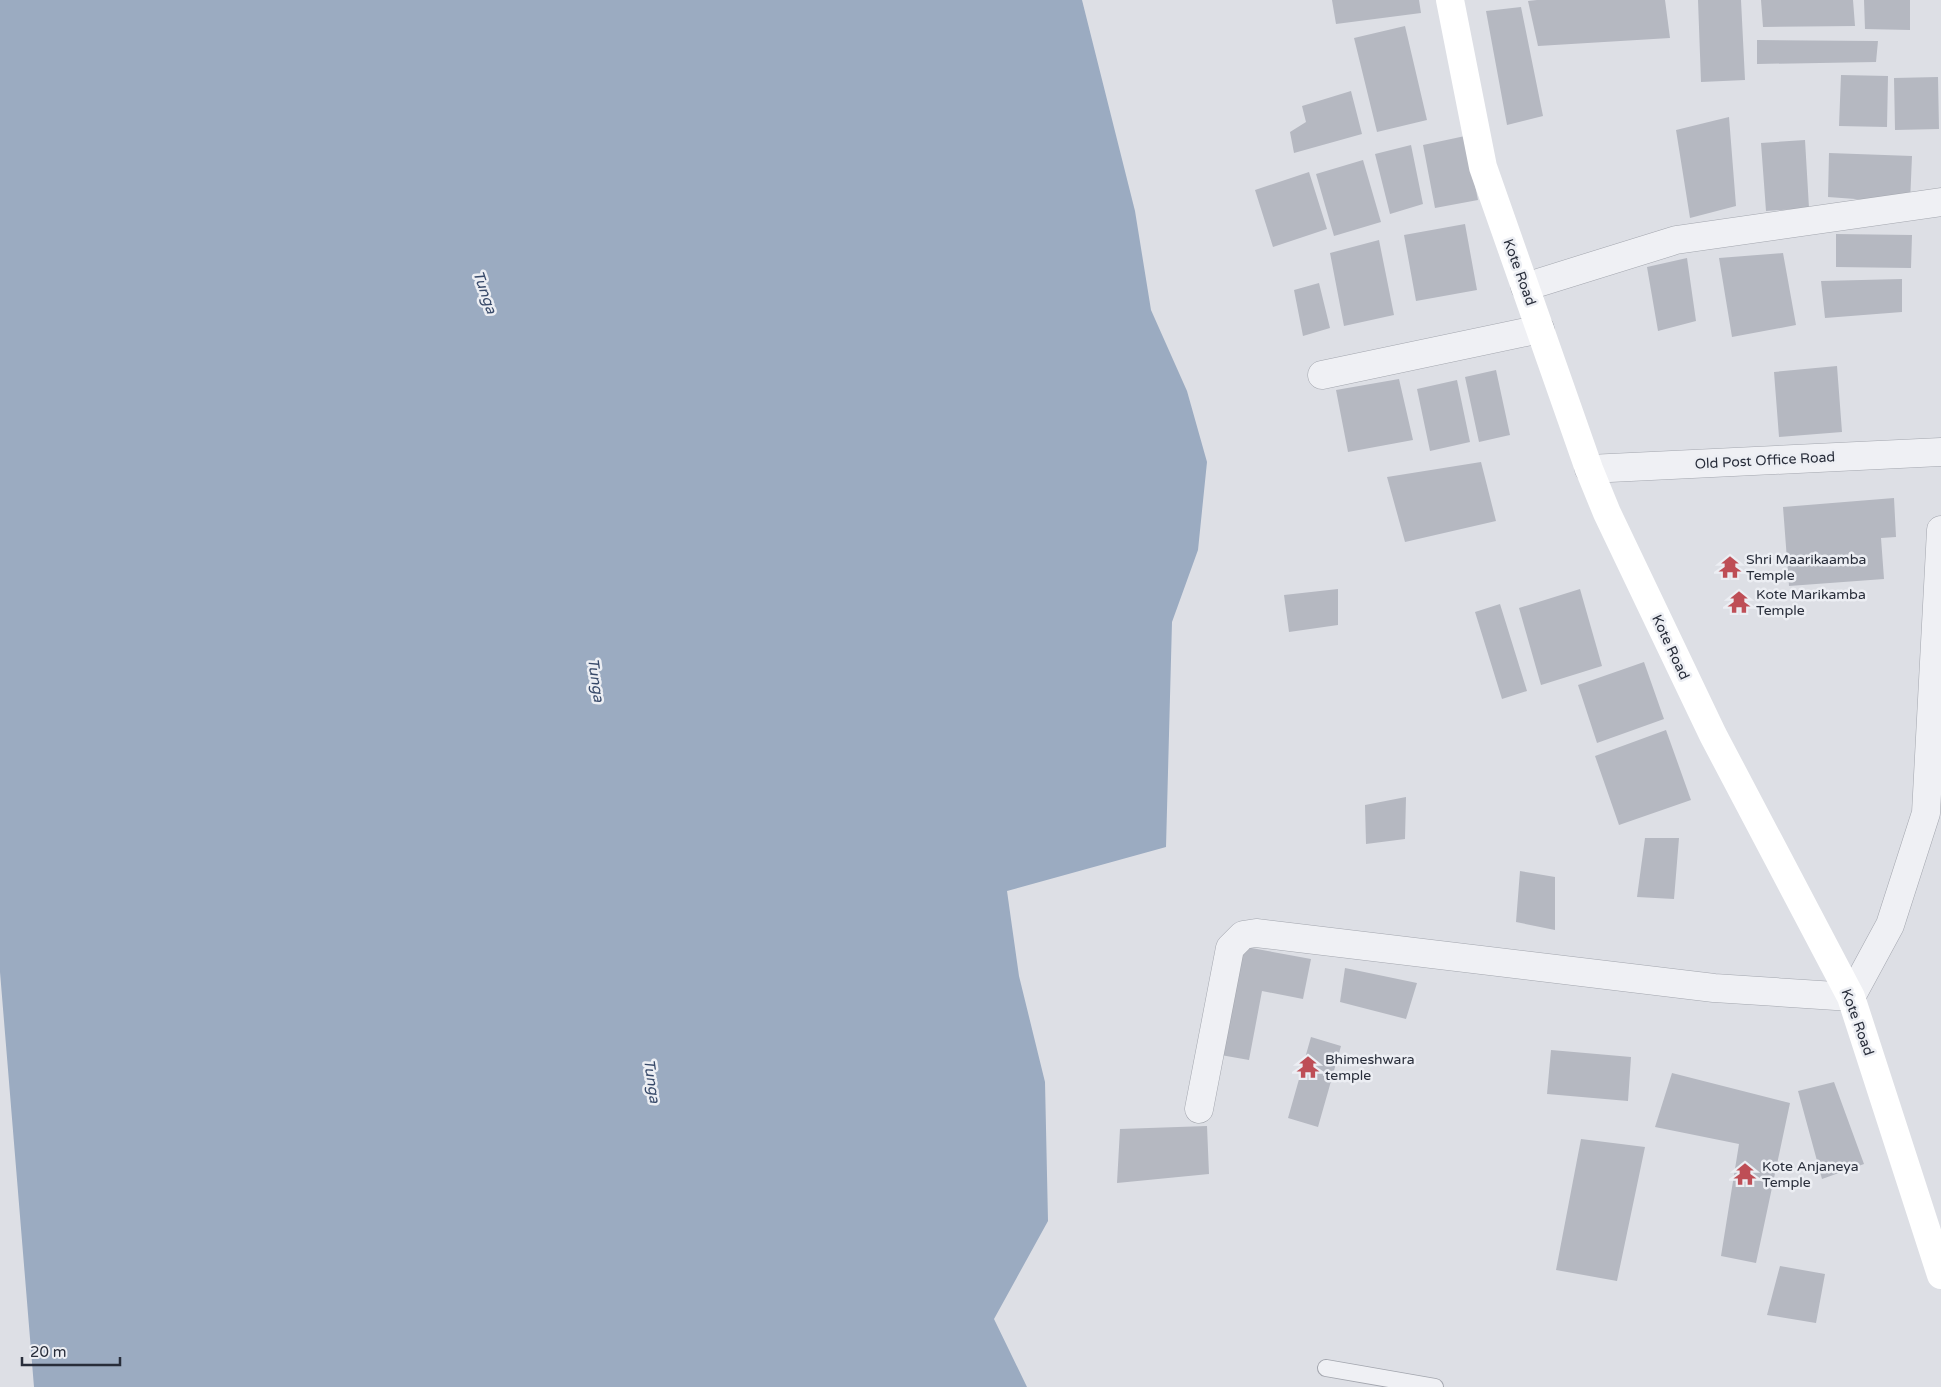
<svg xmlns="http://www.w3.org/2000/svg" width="1941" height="1387" font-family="'Varela Round',sans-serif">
<rect width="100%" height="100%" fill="#dddfe5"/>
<path fill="#9babc1" d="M0,0H1082L1135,211L1151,310L1187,391L1207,462L1198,550L1172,622L1166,847L1007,891L1019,976L1045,1082L1048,1221L994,1319L1027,1387H34L0,972Z"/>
<path fill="#b5b8c1" d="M1332,0H1419L1421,13L1336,24Z
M1537,0H1665L1670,38L1538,46L1528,1Z
M1698,0H1741L1745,80L1701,82Z
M1761,0H1853L1855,26L1763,27Z
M1864,0H1910V30L1865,29Z
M1521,7L1543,116L1507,125L1486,11Z
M1405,26L1427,120L1377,132L1354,38Z
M1757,40L1878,41L1876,62L1757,64Z
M1841,75L1888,76L1887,127L1839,126Z
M1938,77L1939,129L1895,130L1894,78Z
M1351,91L1362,134L1294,153L1290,132L1306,122L1302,106Z
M1729,117L1736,206L1690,218L1676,130Z
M1465,136L1478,200L1435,208L1423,145Z
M1805,140L1809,208L1766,211L1761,143Z
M1411,145L1423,204L1390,214L1375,154Z
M1829,153L1912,156L1910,203L1828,197Z
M1363,160L1381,222L1334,236L1316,174Z
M1309,172L1327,229L1273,247L1255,190Z
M1465,224L1477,290L1416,301L1404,235Z
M1836,234L1912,235L1911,268L1836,267Z
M1379,240L1394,315L1344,326L1330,253Z
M1783,253L1796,325L1732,337L1719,258Z
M1687,258L1696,321L1658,331L1647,267Z
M1902,279V312L1825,318L1821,281Z
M1319,283L1330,328L1303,336L1294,290Z
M1837,366L1842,432L1779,437L1774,372Z
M1496,370L1510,435L1479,442L1465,377Z
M1399,379L1413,440L1348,452L1336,390Z
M1457,380L1470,442L1430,451L1417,389Z
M1481,462L1496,521L1405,542L1387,477Z
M1894,498L1896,537L1881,538L1884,579L1789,586L1783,507Z
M1338,589V625L1289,632L1284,595Z
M1580,589L1602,666L1541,685L1519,608Z
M1500,604L1527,691L1502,699L1475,612Z
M1644,662L1664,719L1597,743L1578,685Z
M1666,730L1691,800L1619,825L1595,756Z
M1406,797L1405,839L1366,844L1365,805Z
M1645,838H1679L1674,899L1637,897Z
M1520,871L1555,877V930L1516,922Z
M1235,945L1311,959L1303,999L1262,991L1249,1060L1215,1054Z
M1345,968L1417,983L1406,1019L1340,1002Z
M1311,1037L1341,1046L1318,1127L1288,1118Z
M1551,1050L1631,1057L1628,1101L1547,1094Z
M1672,1073L1790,1103L1756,1263L1721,1256L1739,1144L1655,1127Z
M1834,1082L1864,1164L1822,1179L1798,1091Z
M1207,1126L1209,1174L1117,1183L1120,1129Z
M1581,1139L1645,1147L1617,1281L1556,1270Z
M1780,1266L1825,1274L1816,1323L1767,1315Z"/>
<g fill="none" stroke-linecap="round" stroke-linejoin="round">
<defs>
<path id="lane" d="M1326,1368L1435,1387"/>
<path id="street" d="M1525,287L1676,240L1941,202
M1322,375L1540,329
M1589,469L1941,452
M1199,1109L1230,948L1243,935L1256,933L1714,988L1851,997L1890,925L1926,813L1941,530"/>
</defs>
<use href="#lane" stroke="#a3a6ae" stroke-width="18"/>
<use href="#street" stroke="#a3a6ae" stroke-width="29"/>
<use href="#lane" stroke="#eff0f4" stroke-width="16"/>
<use href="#street" stroke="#eff0f4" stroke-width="28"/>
<path stroke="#fff" stroke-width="28" d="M1450,0L1483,167L1589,469L1607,513L1713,735L1851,997L1941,1275"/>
</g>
<defs>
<symbol id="temple-bare" viewBox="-9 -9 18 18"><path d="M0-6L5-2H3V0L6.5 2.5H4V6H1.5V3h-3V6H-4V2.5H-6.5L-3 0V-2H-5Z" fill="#be4e56" stroke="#eceef3" stroke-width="2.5" paint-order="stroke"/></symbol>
</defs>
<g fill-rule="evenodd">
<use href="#temple-bare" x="1714" y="551" width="32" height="32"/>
<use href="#temple-bare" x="1723" y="586" width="32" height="32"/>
<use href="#temple-bare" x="1292" y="1051" width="32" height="32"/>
<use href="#temple-bare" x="1729" y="1158" width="32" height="32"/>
</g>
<g text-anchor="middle" stroke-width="5" stroke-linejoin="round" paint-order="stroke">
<g font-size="14" fill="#282d3a" stroke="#eceef3">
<text transform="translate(1520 272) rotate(70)" y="5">Kote Road</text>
<text transform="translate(1765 460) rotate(-3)" y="5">Old Post Office Road</text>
<text transform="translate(1671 647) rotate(65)" y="5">Kote Road</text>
<text transform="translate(1858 1022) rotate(70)" y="5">Kote Road</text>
</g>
<g font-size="14" fill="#282d3a" stroke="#eceef3" text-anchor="start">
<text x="1746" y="564">Shri Maarikaamba<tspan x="1746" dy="16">Temple</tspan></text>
<text x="1756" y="599">Kote Marikamba<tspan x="1756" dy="16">Temple</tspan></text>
<text x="1325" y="1064">Bhimeshwara<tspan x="1325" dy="16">temple</tspan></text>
<text x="1762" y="1171">Kote Anjaneya<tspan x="1762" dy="16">Temple</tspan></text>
</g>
<g font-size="15" font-style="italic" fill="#374969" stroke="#eceef3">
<text transform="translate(485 292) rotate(71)" y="5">Tunga</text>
<text transform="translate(596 680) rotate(82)" y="5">Tunga</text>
<text transform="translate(652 1081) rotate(82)" y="5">Tunga</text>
</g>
</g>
<path d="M22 1357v8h98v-8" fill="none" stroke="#282d3a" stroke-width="2.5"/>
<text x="30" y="1357" font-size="15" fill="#282d3a" stroke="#eceef3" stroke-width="4" paint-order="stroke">20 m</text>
</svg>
